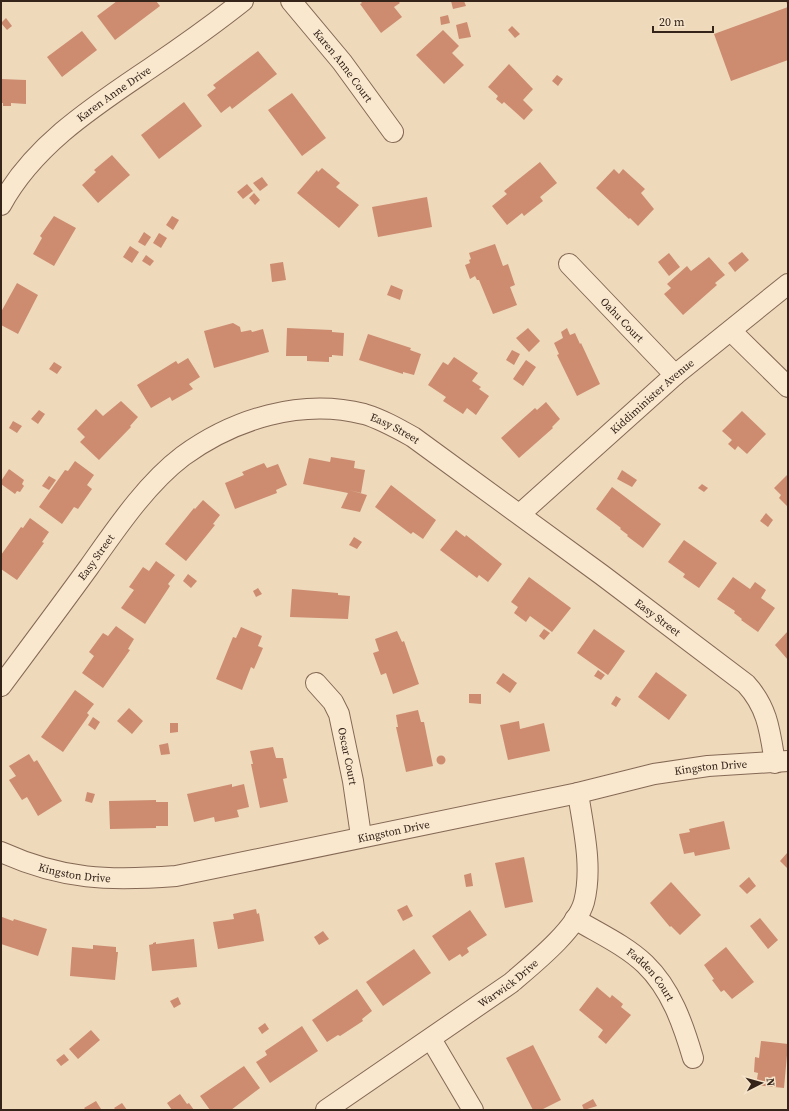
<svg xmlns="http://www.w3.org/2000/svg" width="789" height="1111" font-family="'Source Serif 4',serif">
<rect width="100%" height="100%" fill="#eed9bb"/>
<path fill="#cd8c70" d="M117,1H156L160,6L115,40L97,16Z
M360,1H398L400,3L394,7L402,17L381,33L360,4L362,3Z
M451,1H464L466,6L453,9Z
M786,1H788V60L731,81L714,34L788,7Z
M448,15L450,23L441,25L440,17Z
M6,18L12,26L7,30L1,23Z
M467,22L471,37L459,39L456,25Z
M512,26L520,34L515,38L508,30Z
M443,30L459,46L452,53L464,65L444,84L416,55Z
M82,31L97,50L62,77L47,57Z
M258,51L277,74L232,109L230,106L221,113L207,95L216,88L213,85Z
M509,64L533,89L523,100L533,110L524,120L504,102L502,104L496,99L498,96L488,87Z
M557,75L563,79L558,86L552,81Z
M1,79L26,80V104L11,103V106H3V103H1Z
M292,93L326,138L302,156L268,110Z
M184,102L202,126L159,159L141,135Z
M112,155L130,175L98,203L82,185L96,172L94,170Z
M540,162L557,183L540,197L543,201L524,216L522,213L507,225L492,206L507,194L504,191Z
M322,168L340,183L336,187L359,205L339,228L297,193L317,170L318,172Z
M614,169L619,174L623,169L645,189L641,193L654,209L638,226L630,218L629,219L596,188Z
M262,177L268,185L260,191L253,183Z
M247,184L253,191L243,199L237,192Z
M254,193L260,200L255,205L249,198Z
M427,197L432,227L378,237L372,207Z
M54,216L76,228L54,266L33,254L42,238L40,236Z
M172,216L179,220L173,230L166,225Z
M144,232L151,237L145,246L138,242Z
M159,233L167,238L161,248L153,243Z
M495,244L503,266L508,264L515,285L510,287L517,305L493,314L479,280H477L475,276L470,279L465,265L470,263L469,260L471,259L469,253Z
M130,246L139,252L132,263L123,257Z
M742,252L749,260L735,272L728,263Z
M669,253L680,267L669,276L658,262Z
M146,255L154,261L150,266L142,261Z
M709,257L725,275L715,283L717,285L683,315L664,294L671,288L667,284L687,266L691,271Z
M283,262L286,280L272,282L270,264Z
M17,283L38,295L18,334L1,325V312Z
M391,285L403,290L400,300L387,295Z
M233,323L240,327L241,332L251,330L252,332L263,329L269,352L214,368L204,331Z
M287,328L332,330V332L344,333L343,356L332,355V357H329V362L307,361V356H286Z
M528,328L540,341L529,352L516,338Z
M567,328L570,335L575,333L580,344L581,343L600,384L577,396L557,355L559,354L554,343L563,338L561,332Z
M368,334L411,348L410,350L421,354L414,375L403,372V374L359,360Z
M512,350L520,354L514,365L506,360Z
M454,357L478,373L472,381L481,387L479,389L489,396L476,415L467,408L463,414L443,401L446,397L428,385L443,362L448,365Z
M188,358L200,377L189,384L193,389L172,401L170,397L151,408L137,385L176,361L178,364Z
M526,360L536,367L523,386L513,379Z
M54,362L62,367L57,374L49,369Z
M121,401L138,417L130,426L131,427L99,460L80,442L85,437L77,429L96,409L103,416Z
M546,402L560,419L552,427L553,428L519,458L501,438L535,408L537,410Z
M39,410L45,414L38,424L31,419Z
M742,411L766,434L747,454L738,446L735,450L728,444L732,440L722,431Z
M13,421L22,426L17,433L9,428Z
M331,457L355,461L354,468L365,470L361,493L349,490L367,495L360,512L341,508L348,493L303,484L309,458L330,462Z
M75,461L94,475L87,485L92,489L78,509L74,507L62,524L39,507L65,470L68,471Z
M264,463L267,468L278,464L287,485L276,490L277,493L235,509L225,483L244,475L242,472Z
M9,469L24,480L22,484L24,486L20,492L17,491L15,494L1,484V481Z
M622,470L637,480L632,487L617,479Z
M788,474V507L779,498L781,495L774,488Z
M49,476L56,480L49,490L42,486Z
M702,484L708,488L704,492L698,488Z
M391,485L436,520L423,539L413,532L411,534L375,507Z
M612,487L661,524L643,548L627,536L628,535L620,529L621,528L596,509Z
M203,500L220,515L213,524L215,525L186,561L165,544L194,508L195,509Z
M766,513L773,520L768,527L760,521Z
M30,518L49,532L42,542L44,543L17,580L1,569V555L21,527L23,528Z
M456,530L465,537L466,535L502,564L488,582L479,575L477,578L440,550Z
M354,537L362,542L357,549L349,545Z
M684,540L717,563L699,588L683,577L685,574L668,562Z
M156,561L175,575L168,584L170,586L145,624L121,608L134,590L129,587L143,567L149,571Z
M188,574L197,581L191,588L183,581Z
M529,577L571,608L552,632L530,616L526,622L514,613L518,607L511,602Z
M733,577L750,589L755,582L766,590L761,598L775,608L758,632L741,620L742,619L734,613L735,611L717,599Z
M258,588L262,594L256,597L253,591Z
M292,589L338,593V595L350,596L348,619L290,617Z
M116,626L134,639L128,649L130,650L103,688L82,673L94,656L89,652L103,633L108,636Z
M241,627L262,636L258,646L263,648L254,669L251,667L242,690L216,679L233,637L236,638Z
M544,629L550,633L544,640L539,636Z
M594,629L625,651L608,675L577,653Z
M397,631L402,642L404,641L419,684L393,694L386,673L381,675L373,653L379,651L375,639Z
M788,631V660L775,645Z
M598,670L605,675L601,680L594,676Z
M656,672L687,695L669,720L638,697Z
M503,673L517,683L510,693L496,683Z
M75,690L94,704L87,713L89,715L63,752L41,737Z
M469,694H481V704L469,703Z
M616,696L621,699L616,707L611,704Z
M129,708L143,721L132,734L117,721Z
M418,710L421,722H424L433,766L406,772L396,727H398L396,715Z
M93,717L100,722L95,730L88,725Z
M519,721L520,729L544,723L550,751L508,760L500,725Z
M170,723H178V732L170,733Z
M168,743L170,754L161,755L159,745Z
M273,747L276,758H283L287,778L283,779L288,802L260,808L251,764H253L250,751Z
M29,754L34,762L37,760L62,801L38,816L27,797L22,800L9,780L16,776L9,766Z
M436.5 760a4.5 4.5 0 1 1 9 0a4.5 4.5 0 1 1-9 0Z
M232,784V787L244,784L249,807L237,810L239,817L215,822L214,817L194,822L187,794Z
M87,792L95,794L92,803L85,801Z
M156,800V802H168V826H156V828L110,829L109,801Z
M724,821L730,849L695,856L694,852L684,854L679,834L690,832L689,829Z
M788,852V869L780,861Z
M524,857L533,902L505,908L495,863Z
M471,873L473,886L466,887L464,875Z
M749,877L756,886L747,894L739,886Z
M671,882L701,915L680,935L671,926L670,927L650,903Z
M407,905L413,916L403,921L397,910Z
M256,909L257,914L259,913L264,941L218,949L213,922L234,919L233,914Z
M470,910L487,935L467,948L469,952L462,957L460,954L449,961L432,936Z
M2,917L13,921L14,919L47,929L38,956L1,944Z
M760,918L778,940L768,949L750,926Z
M323,931L329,939L319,945L314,937Z
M194,939L197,967L152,971L149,945L153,944V943L156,942V944Z
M93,945L116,947V952H118L115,980L70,976L72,947L93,949Z
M726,947L754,982L732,999L724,990L721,992L712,980L714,979L704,965Z
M414,949L431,973L383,1006L366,982Z
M597,987L610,998L612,995L623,1004L621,1007L631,1015L606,1044L598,1037L603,1030L579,1010Z
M357,989L372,1011L362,1019L363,1021L340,1036L338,1035L327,1042L312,1020Z
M178,997L181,1004L174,1008L170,1001Z
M265,1023L269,1029L262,1034L258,1028Z
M302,1026L318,1051L270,1083L256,1062L267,1055L265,1051Z
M91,1030L100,1040L78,1059L69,1049Z
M761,1041L788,1044L784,1088L756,1085L758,1073L754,1072L755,1057L759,1058Z
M533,1045L561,1100L541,1110H533L506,1058Z
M64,1054L69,1060L61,1066L56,1060Z
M244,1066L260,1088L231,1110H210L200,1096Z
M180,1094L187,1104L189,1103L194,1110H172L167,1103Z
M593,1099L597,1106L584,1110L582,1105Z
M96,1101L101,1109L86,1110L84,1108Z
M122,1103L127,1110H116L114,1108Z"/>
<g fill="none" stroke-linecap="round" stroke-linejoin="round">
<defs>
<g id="minor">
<path id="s1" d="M291,1L342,62L393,132"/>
<path id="s2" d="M1,205C34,144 96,105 152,67C183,46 214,24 243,1"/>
<path id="s3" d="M569,264L675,375"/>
<path d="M731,331L788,387"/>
<path id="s4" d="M520,514L675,375L788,284"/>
<path id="s5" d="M316,683L333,702L339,714L353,781L361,836"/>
<path id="s6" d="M1,686C30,647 60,607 89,567C116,529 146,484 183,456C234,419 301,398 364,414C381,419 397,428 413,437L602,575L746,684C768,708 770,732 775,763"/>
<path id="s7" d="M1,852C63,880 109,881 176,876L578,793L654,774L708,766L788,761"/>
<path id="s8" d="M575,919C598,933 625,945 645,964C671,989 683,1024 693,1058"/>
<path d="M431,1039L473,1110"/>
<path id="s9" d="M326,1110L511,983C533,964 576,930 584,902C593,867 583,827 578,793"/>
</g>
</defs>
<use href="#minor" stroke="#856955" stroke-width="22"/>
<use href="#minor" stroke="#f9e7ce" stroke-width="20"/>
</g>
<g text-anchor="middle" stroke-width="3" stroke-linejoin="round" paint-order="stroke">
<g font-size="11" fill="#34241a" stroke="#f6e4ca">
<text dy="4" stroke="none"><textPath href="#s1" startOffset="83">Karen Anne Court</textPath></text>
<text dy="4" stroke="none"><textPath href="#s2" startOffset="160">Karen Anne Drive</textPath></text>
<text dy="4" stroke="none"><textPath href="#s3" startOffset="77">Oahu Court</textPath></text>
<text dy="4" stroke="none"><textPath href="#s4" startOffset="177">Kiddiminister Avenue</textPath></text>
<text dy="4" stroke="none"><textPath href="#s6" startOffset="520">Easy Street</textPath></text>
<text dy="4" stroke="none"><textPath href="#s6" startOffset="160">Easy Street</textPath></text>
<text dy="4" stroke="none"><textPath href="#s6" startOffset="844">Easy Street</textPath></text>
<text dy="4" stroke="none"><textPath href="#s5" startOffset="82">Oscar Court</textPath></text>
<text dy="4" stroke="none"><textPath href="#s7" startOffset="725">Kingston Drive</textPath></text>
<text dy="4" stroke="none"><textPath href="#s7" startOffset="401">Kingston Drive</textPath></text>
<text dy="4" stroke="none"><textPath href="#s7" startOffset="77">Kingston Drive</textPath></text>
<text dy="4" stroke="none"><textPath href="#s8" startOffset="95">Fadden Court</textPath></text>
<text dy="4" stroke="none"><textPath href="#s9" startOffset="222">Warwick Drive</textPath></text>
</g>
</g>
<rect width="789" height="1111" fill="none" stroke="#34241a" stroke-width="4"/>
<g transform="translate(761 1083) rotate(84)" stroke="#f6e4ca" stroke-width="3" paint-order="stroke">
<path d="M0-3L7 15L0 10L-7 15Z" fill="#34241a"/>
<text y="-6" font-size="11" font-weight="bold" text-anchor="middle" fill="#34241a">N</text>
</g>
<path d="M653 26v6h60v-6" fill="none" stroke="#34241a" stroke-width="2"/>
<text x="659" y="26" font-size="12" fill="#34241a" stroke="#f6e4ca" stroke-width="3" paint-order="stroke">20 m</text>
</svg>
